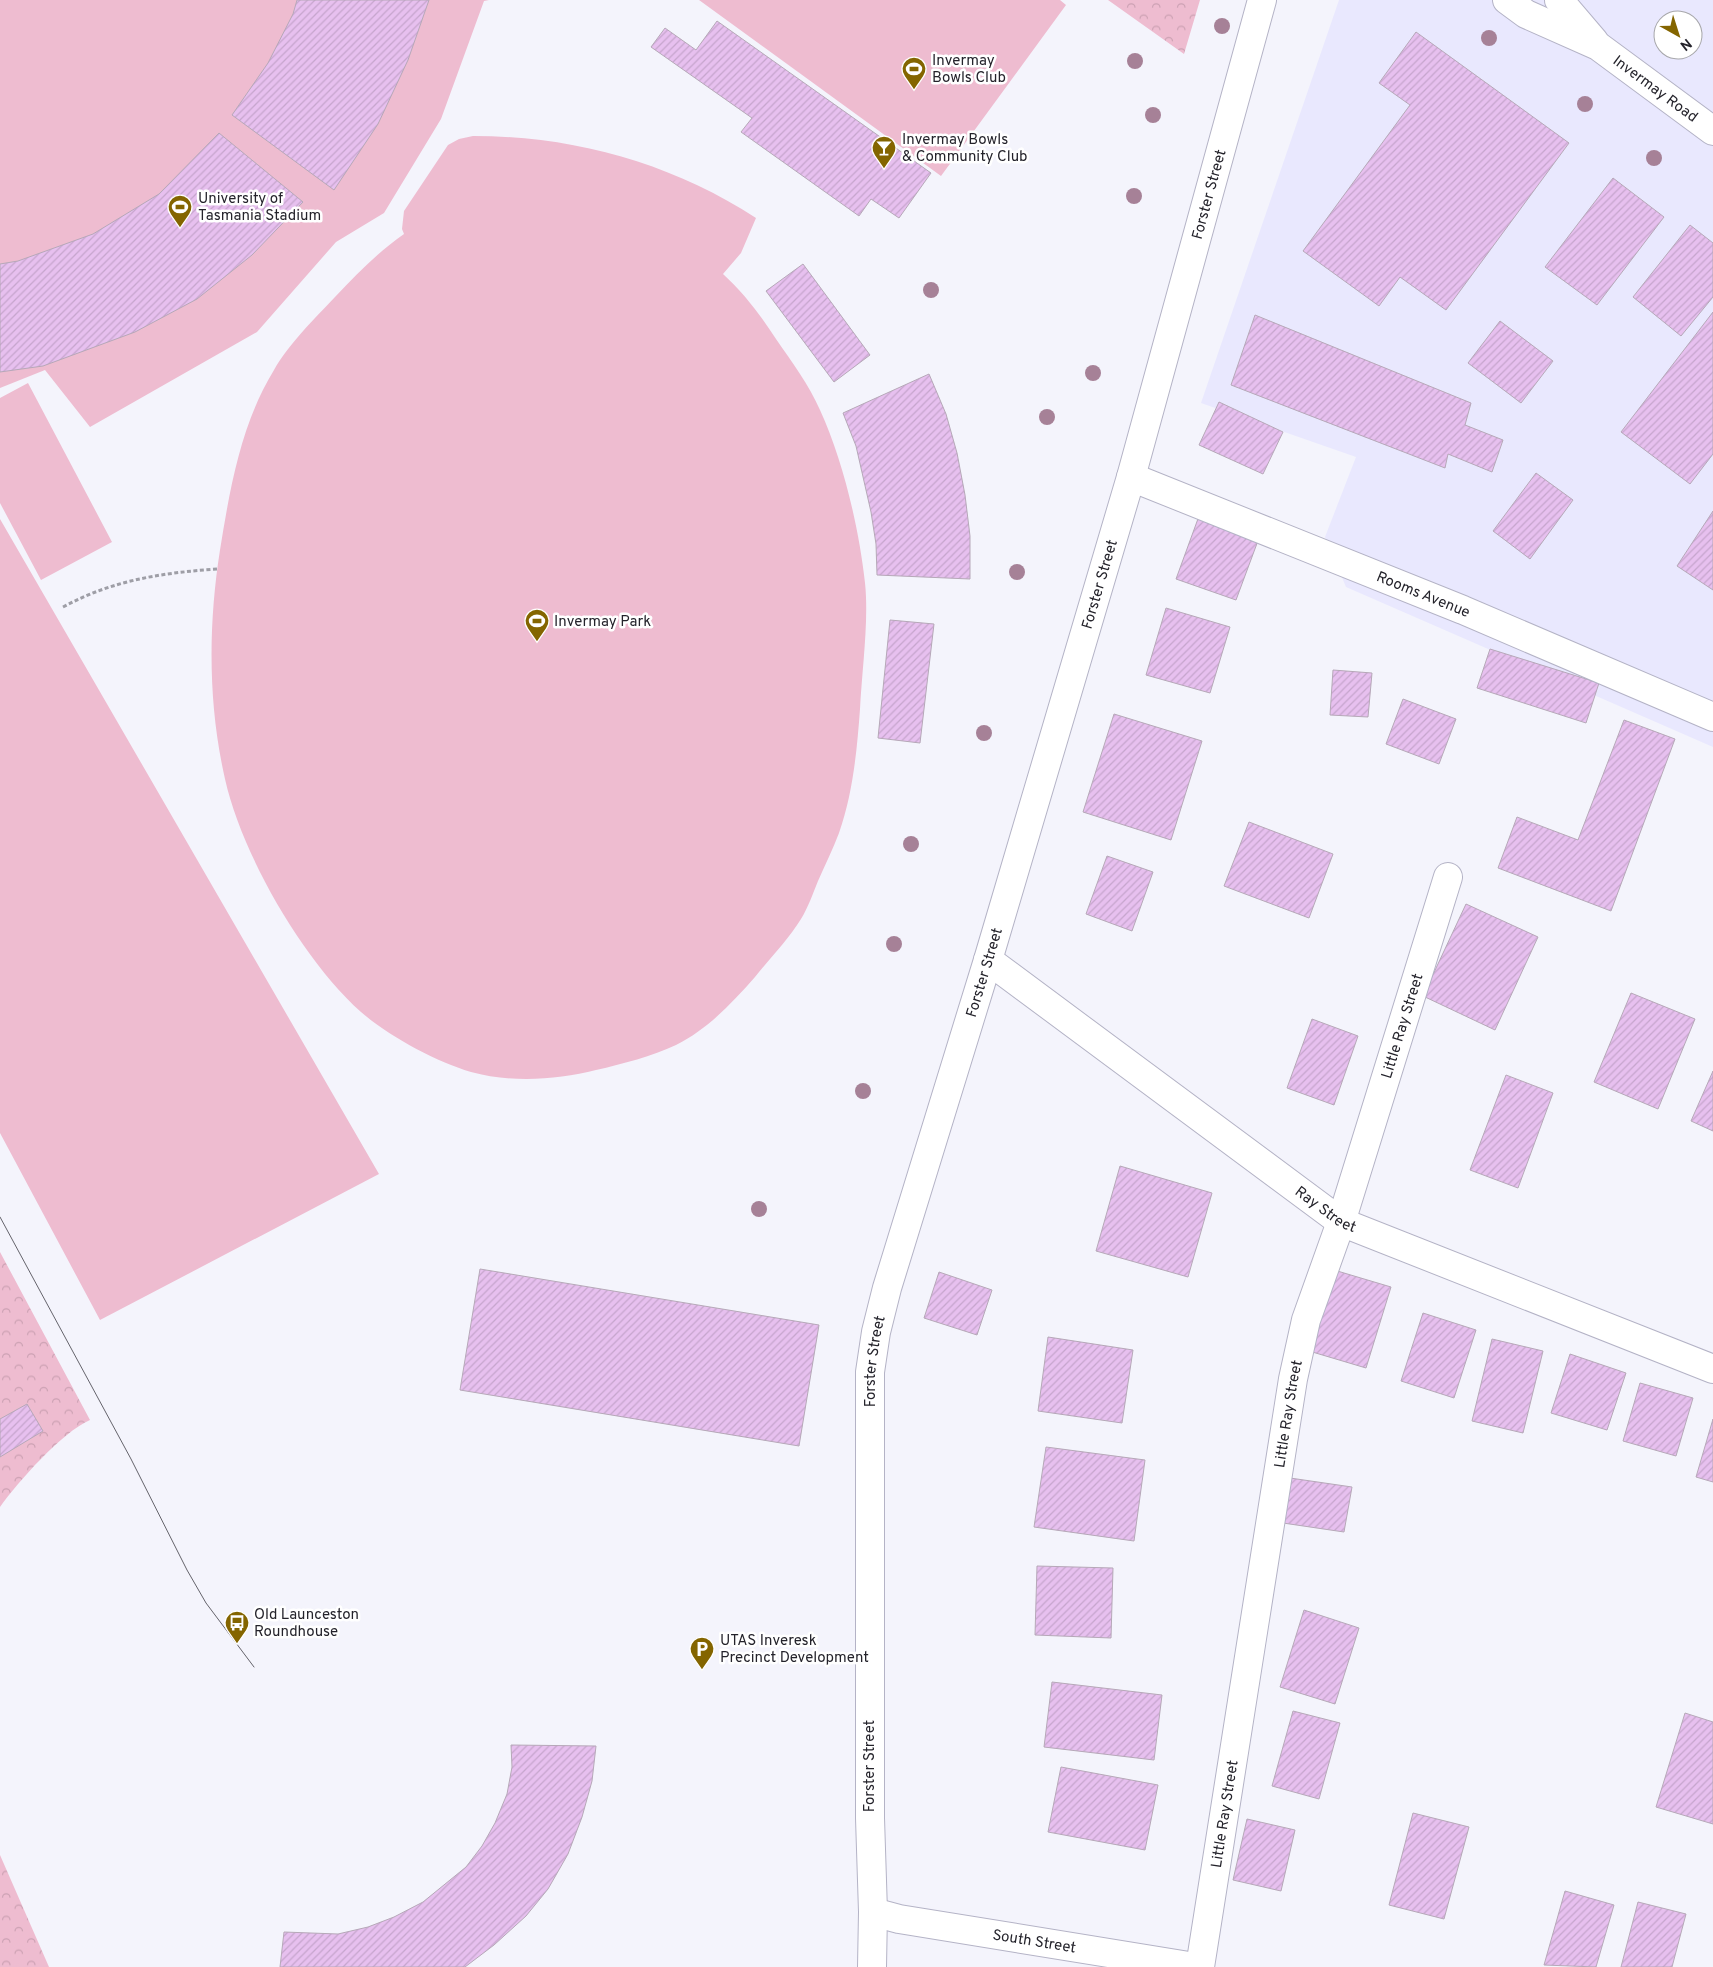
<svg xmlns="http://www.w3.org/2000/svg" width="1713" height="1967" font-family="Overpass,sans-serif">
<defs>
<pattern id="park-crowns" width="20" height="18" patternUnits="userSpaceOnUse" patternTransform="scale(1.25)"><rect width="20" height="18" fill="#eebcd0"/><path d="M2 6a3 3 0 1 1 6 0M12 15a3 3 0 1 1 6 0" fill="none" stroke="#cca1b3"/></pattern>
<pattern id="building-hatch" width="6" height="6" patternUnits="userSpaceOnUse" patternTransform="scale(1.25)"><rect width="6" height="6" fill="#e7c0ef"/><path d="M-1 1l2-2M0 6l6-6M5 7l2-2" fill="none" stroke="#c6a5cd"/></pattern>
</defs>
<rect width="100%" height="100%" fill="#f4f4fc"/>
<path fill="#e9e8fe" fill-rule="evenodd" d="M1339,0H1713V747L1346,587L1325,537L1356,457L1201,403ZM1663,20H1693V50H1663Z"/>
<path fill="#eebcd0" d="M0,0H489L484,1L441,119L384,213L336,242L257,332L90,427L45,370L0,388Z
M699,0H1060L1066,5L941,176Z
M473,136C574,136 671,163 756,218L741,253L723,274C744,293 761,316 776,339C792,362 809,385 820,410C843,460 859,528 865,583C869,620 862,670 860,709C857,750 853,793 839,833C833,849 825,865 818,881C813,893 808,908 801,919C788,940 770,958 755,977C732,1003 708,1029 676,1045C652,1056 623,1064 596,1070C557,1080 511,1083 471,1072C435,1061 390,1037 361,1012C303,960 242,855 225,779C208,704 208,626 220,550C230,488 241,424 274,370C288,345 315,318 335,297C357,274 378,252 404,234L402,229L404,211L448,145L459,139Z
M28,383L112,542L41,580L0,503V398Z
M0,519L379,1174L100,1320L0,1133Z"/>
<path fill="url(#park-crowns)" d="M1108,0H1200L1184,54Z
M0,1252L90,1420C62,1432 18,1482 0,1507Z
M0,1855L49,1967H0Z"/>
<path fill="url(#building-hatch)" stroke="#b6a8b8" d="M297,0H429L408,60L378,124L334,190L232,115L268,63L293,14Z
M717,21L931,173L899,218L871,199L859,216L741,132L752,118L651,47L665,28L696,50Z
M1416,32L1569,143L1446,310L1400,277L1379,306L1303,251L1410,105L1379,83Z
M219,133L303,202L252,255L197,299L135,332L43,366L0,372V264L18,261L93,234L159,194Z
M1613,178L1664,217L1597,305L1545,267Z
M1690,225L1713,243V297L1681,336L1633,297Z
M803,264L870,355L834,382L766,291Z
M1713,312V454L1690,484L1621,432Z
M1255,315L1471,403L1465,425L1503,440L1492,472L1448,454L1445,468L1231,385Z
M1500,321L1553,361L1521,403L1468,363Z
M929,374L946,414L957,453L965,495L970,536V579L877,575L876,544L871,512L856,446L843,413Z
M1219,402L1283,432L1263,474L1199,445Z
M1536,473L1573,500L1530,559L1493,531Z
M1713,511V590L1677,566Z
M1199,516L1259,538L1236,600L1176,579Z
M1166,608L1230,627L1210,693L1146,675Z
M890,620L934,624L920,743L878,738Z
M1490,649L1599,683L1586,723L1477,688Z
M1333,670L1372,673L1368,717L1330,715Z
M1403,699L1456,719L1439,764L1386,744Z
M1114,714L1202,741L1171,840L1083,812Z
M1624,720L1675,739L1611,911L1498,868L1517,817L1578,840Z
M1249,822L1333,854L1309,918L1224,886Z
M1107,856L1153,872L1132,931L1086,914Z
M1466,904L1538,937L1495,1030L1423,996Z
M1631,993L1695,1019L1658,1109L1594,1082Z
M1312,1019L1358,1036L1334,1105L1287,1088Z
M1713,1071V1131L1691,1121Z
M1506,1075L1553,1093L1518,1188L1470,1170Z
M1120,1166L1212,1193L1188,1277L1096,1251Z
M480,1269L819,1325L799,1446L460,1390Z
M1334,1270L1391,1287L1366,1368L1309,1351Z
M939,1272L992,1290L977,1335L924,1318Z
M1423,1313L1476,1330L1454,1398L1401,1381Z
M1048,1337L1133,1350L1122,1423L1038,1411Z
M1492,1339L1543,1351L1523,1433L1472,1421Z
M1570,1354L1626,1373L1607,1430L1551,1413Z
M1640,1383L1693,1398L1676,1456L1623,1441Z
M27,1404L43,1431L0,1457V1419Z
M1713,1419V1482L1696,1477Z
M1046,1447L1145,1460L1134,1541L1034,1527Z
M1290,1478L1352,1487L1344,1532L1283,1523Z
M1037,1566L1113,1568L1111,1638L1035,1635Z
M1304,1610L1359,1628L1335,1704L1280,1687Z
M1052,1682L1162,1695L1154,1760L1044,1747Z
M1293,1711L1340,1723L1319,1799L1272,1786Z
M1685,1713L1713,1722V1824L1656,1807Z
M511,1745L596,1746L592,1781L582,1817L568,1854L548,1889L526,1916L494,1945L465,1967H280L284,1932L338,1934L368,1927L394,1917L423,1902L466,1867L482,1846L495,1823L507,1794L512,1767Z
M1061,1767L1158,1785L1145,1850L1048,1832Z
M1413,1813L1469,1827L1444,1919L1389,1905Z
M1247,1819L1295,1830L1281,1891L1233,1880Z
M1565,1891L1614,1905L1596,1967L1544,1965Z
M1638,1902L1686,1914L1672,1967H1621Z"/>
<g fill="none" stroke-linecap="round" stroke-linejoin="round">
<defs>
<g id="street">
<path id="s1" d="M1131,477L1463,610L1713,717"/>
<path id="s2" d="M988,960L1341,1222L1713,1369"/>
<path id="s3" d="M873,1912L899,1919L1195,1967"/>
<path id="s4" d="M872,1967L873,1912L870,1818V1372L876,1332L887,1288L988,960L1131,477L1262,0"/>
<path id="s5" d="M1200,1967L1293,1379L1306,1320L1341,1222L1448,877"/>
</g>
<g id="secondary">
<path id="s6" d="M1507,0L1526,14L1598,46L1713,131"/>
<path d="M1559,0L1594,41"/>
</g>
</defs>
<use href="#street" stroke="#b4b3c6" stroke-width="30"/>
<use href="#secondary" stroke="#b4b3c6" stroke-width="30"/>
<path stroke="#9e9ea6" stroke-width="3" stroke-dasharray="4 2.5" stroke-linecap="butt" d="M63,607C113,580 161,573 217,569"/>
<use href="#street" stroke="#fff" stroke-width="28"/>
<use href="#secondary" stroke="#fff" stroke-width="28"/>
<path stroke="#64636b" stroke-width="1" d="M0,1217L131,1459L187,1570L206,1603L254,1667"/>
</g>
<g fill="#a68197">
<circle cx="1222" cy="26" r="8"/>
<circle cx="1489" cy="38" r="8"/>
<circle cx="1135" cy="61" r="8"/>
<circle cx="1585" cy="104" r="8"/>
<circle cx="1153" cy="115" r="8"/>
<circle cx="1654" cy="158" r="8"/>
<circle cx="1134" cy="196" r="8"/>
<circle cx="931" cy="290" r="8"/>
<circle cx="1093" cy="373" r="8"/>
<circle cx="1047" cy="417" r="8"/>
<circle cx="1017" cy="572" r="8"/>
<circle cx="984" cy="733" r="8"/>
<circle cx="911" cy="844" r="8"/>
<circle cx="894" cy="944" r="8"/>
<circle cx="863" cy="1091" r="8"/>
<circle cx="759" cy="1209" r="8"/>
</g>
<defs>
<symbol id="stadium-pin" viewBox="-11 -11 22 30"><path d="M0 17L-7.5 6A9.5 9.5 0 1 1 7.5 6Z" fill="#846500" stroke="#fff"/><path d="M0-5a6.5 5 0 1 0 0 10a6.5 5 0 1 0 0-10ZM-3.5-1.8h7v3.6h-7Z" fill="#fff"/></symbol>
<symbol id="bar-pin" viewBox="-11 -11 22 30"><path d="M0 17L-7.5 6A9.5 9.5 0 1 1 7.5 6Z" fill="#846500" stroke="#fff"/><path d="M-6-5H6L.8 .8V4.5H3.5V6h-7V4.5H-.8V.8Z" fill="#fff"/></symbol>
<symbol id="bus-pin" viewBox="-11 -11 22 30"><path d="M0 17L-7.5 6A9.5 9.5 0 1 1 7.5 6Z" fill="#846500" stroke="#fff"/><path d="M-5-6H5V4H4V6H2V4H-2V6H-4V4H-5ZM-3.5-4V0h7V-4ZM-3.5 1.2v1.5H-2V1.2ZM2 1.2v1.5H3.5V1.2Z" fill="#fff"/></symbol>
<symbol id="parking-pin" viewBox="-11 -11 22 30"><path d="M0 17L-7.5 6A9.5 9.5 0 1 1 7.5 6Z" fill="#846500" stroke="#fff"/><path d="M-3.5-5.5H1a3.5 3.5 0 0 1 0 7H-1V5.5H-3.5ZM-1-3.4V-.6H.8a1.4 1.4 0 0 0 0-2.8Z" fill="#fff"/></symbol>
</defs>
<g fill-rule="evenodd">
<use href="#stadium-pin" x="900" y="55" width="28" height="38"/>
<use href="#bar-pin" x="870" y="134" width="28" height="38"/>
<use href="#stadium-pin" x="166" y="193" width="28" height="38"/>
<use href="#stadium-pin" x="523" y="607" width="28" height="38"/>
<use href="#bus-pin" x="223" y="1609" width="28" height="38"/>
<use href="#parking-pin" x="688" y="1635" width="28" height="38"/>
</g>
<g text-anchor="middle" stroke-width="5" stroke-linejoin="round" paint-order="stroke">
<g font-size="15" fill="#24232b" stroke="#fff" text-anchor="start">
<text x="932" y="65">Invermay<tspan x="932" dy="17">Bowls Club</tspan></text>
<text x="902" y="144">Invermay Bowls<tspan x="902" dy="17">&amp; Community Club</tspan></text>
<text x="198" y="203">University of<tspan x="198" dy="17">Tasmania Stadium</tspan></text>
<text x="554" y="626">Invermay Park</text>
<text x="254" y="1619">Old Launceston<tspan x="254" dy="17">Roundhouse</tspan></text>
<text x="720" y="1645">UTAS Inveresk<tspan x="720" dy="17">Precinct Development</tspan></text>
</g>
<g font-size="15" fill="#24232b" stroke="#fff">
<text dy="5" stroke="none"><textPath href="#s6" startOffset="174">Invermay Road</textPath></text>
<text dy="5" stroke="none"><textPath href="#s4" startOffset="1821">Forster Street</textPath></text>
<text dy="5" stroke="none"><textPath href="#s4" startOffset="1416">Forster Street</textPath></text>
<text dy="5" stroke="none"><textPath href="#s1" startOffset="315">Rooms Avenue</textPath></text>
<text dy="5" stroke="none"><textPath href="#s4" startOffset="1011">Forster Street</textPath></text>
<text dy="5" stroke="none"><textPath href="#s5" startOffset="965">Little Ray Street</textPath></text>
<text dy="5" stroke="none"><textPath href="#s2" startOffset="420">Ray Street</textPath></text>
<text dy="5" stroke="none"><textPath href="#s4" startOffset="606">Forster Street</textPath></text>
<text dy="5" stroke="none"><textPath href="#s5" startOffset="560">Little Ray Street</textPath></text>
<text transform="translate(869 1766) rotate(-90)" y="5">Forster Street</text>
<text dy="5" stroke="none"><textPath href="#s5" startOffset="155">Little Ray Street</textPath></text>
<text dy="5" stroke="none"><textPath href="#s3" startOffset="164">South Street</textPath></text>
</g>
</g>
<g transform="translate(1678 35) rotate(141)"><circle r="24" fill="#ffffff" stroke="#a7a7aa"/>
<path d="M0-4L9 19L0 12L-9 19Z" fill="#846500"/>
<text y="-8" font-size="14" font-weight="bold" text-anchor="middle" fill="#24232b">N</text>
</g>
</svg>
